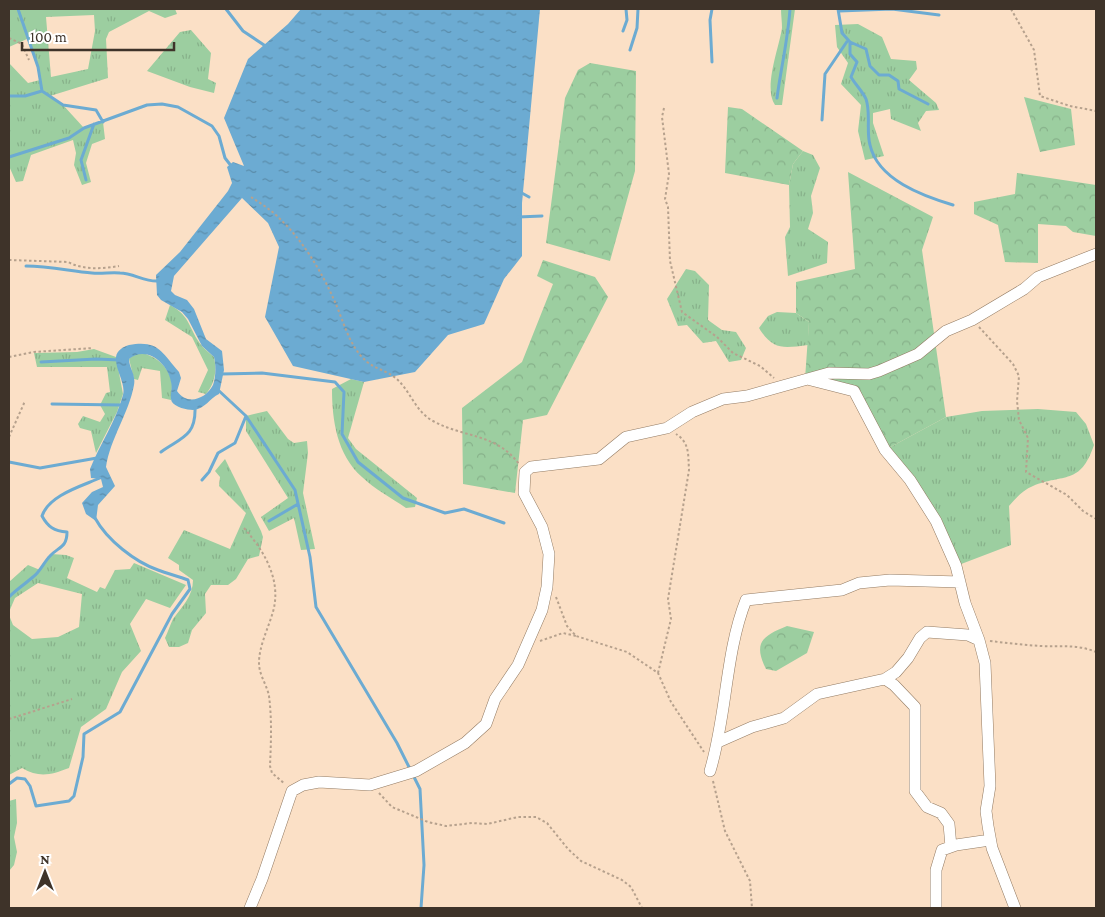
<svg xmlns="http://www.w3.org/2000/svg" width="1105" height="917" font-family="'Crimson Pro',serif">
<defs>
<pattern id="grass-tufts" width="24" height="20" patternUnits="userSpaceOnUse" patternTransform="scale(1.25)"><rect width="24" height="20" fill="#9ccea0"/><path d="M3 7l-1-3M5 7V3M7 7l1-3M15 17l-1-3M17 17v-4M19 17l1-3" fill="none" stroke="#87b18a"/></pattern>
<pattern id="forest-crowns" width="20" height="18" patternUnits="userSpaceOnUse" patternTransform="scale(1.25)"><rect width="20" height="18" fill="#9ccea0"/><path d="M2 6a3 3 0 1 1 6 0M12 15a3 3 0 1 1 6 0" fill="none" stroke="#87b18a"/></pattern>
<pattern id="water-ripples" width="26" height="14" patternUnits="userSpaceOnUse" patternTransform="scale(1.25)"><rect width="26" height="14" fill="#6cabd2"/><path d="M2 4q2-2 4 0t4 0M15 11q2-2 4 0t4 0" fill="none" stroke="#5a8caa"/></pattern>
</defs>
<rect width="100%" height="100%" fill="#fbe0c6"/>
<path fill="url(#grass-tufts)" fill-rule="evenodd" d="M9,9H175L177,14L165,18L149,11L109,32L106,39L108,78L50,96L63,105L84,128L103,122L105,139L92,144L86,163L91,182L82,185L74,165L76,153L73,140L31,155L23,181L16,182L9,166V63L28,83L40,80L38,67L27,39L9,47ZM94,15L95,31L88,69L51,77L46,17Z
M781,9H795L782,105H775C763,88 779,48 782,28C782,22 781,15 781,9Z
M858,24L882,37L891,59L916,61L917,69L909,80L936,103L939,110L926,111L918,123L921,131L891,119L890,109L873,113V123L884,156L865,160L858,131L861,105L841,84L848,63L837,47L835,25Z
M191,30L211,53L208,79L216,83L214,93L190,87L147,71L180,32Z
M803,151L813,155L820,168L811,196L813,213L808,229L828,242L827,263L788,276L785,237L790,227L789,185L793,164Z
M686,269L695,271L709,285L708,320L722,330L736,332L746,348L741,360L729,362L716,341L703,343L687,325L678,326L667,299Z
M170,305C192,317 188,329 202,346C205,350 210,353 214,357C217,371 215,383 206,394L198,392L208,370L192,337L165,320Z
M777,312L796,313L809,322L808,345C784,348 773,351 759,328L768,316Z
M94,349L116,357L123,394L117,412L96,453L91,431L80,428L78,424L83,416L100,422L105,414L100,405L106,393L110,392L107,367H37L34,353L77,352Z
M136,353C152,352 170,366 172,384C172,389 171,394 171,400L162,398L160,371L142,368L138,380L134,379L129,359Z
M351,379L364,382L348,438L356,449L417,498L415,507L406,508C392,498 374,489 362,477C337,455 332,420 332,389Z
M1038,409L1076,412L1086,424L1094,445C1080,486 1064,473 1033,486C1023,490 1016,498 1009,506L1011,545L956,566L936,521L885,450L946,417L982,411Z
M267,411L288,439L294,443L307,441L308,453L303,493L315,549L301,550L294,518L269,531L261,517L288,498L246,431V416Z
M225,459L261,531L263,537L259,556L248,559L236,579L228,585H211L205,594L206,613L192,630L188,643L179,647H169L165,638C168,632 170,625 173,619C182,607 193,596 193,580L179,570V565L168,558L184,530L230,549L246,513L219,486L220,477L215,471Z
M51,554L66,555L74,558L67,578L97,592L100,587L105,589L115,570L130,569L134,563L186,585L170,608L146,599L130,624L141,651L122,672L106,709L81,727L69,768C51,775 39,778 22,768L9,775V615L13,625L32,639L58,637L79,627L82,594L38,583L15,598L9,612V582L28,565L40,570Z
M16,799L17,823L14,837L17,852L14,865L9,871V801Z"/>
<path fill="url(#forest-crowns)" d="M590,63L636,71L635,171L610,261L546,243L565,98L578,70Z
M1024,97L1071,109L1075,145L1040,152Z
M728,107L742,109L803,151L793,164L789,185L725,173Z
M848,172L933,217L922,250L946,417L885,450L854,391L805,379L809,322L796,313V282L855,269Z
M1017,173L1096,185V236L1073,232L1066,226L1038,224V263L1005,262L998,225L974,214V202L1015,194Z
M543,260L595,277L608,297L547,415L523,420L515,493L463,484L462,408L522,362L553,284L537,276Z
M787,626L814,632L807,653L776,671L766,669C753,643 762,636 787,626Z"/>
<path fill="url(#water-ripples)" d="M301,9H540L522,203V256L504,279L484,324L448,335L415,372L364,382L293,366L265,317L279,247L268,223L242,198L174,276L171,291L175,295L187,300L194,309L206,339L222,351L224,370L219,394C210,398 205,409 193,410C187,410 175,407 172,402C169,396 173,389 171,382C168,363 146,345 129,359C129,368 136,374 134,385C129,413 110,439 106,467L115,486L98,505L96,521L86,514L82,503L92,492L103,487L101,479L91,478L90,469C100,444 116,421 123,395C126,383 115,370 116,357C117,350 123,347 129,345C159,340 161,352 179,372L181,378L177,391C187,406 206,399 213,385C216,377 216,365 214,357L202,346L188,319L182,312L161,300L157,295L156,275L180,252L228,191L232,183L227,167L233,162L244,166L224,118L248,59L288,24Z"/>
<g fill="none" stroke-linecap="round" stroke-linejoin="round">
<path stroke="#6cabd2" stroke-width="3" d="M18,9L38,67L42,91L63,105L96,110L103,122
M226,9L243,31L267,47
M838,9L842,33L850,42V54L857,62L851,77C855,84 863,92 866,99C871,113 866,131 870,145C878,180 923,196 953,205
M839,11L892,9L939,15
M623,31L627,20L626,9
M850,42L866,49L870,66L879,75H889L898,81L899,89L928,104
M630,50L637,28L638,9
M712,62L710,20L712,9
M9,96H25L42,91
M777,98C781,68 788,39 790,9
M822,120L825,74L848,40
M9,157L69,138L84,128L147,105L162,104L178,107L212,126L219,136L225,158L232,167
M86,180L81,160L94,124
M520,192L529,197
M518,217L542,216
M26,266C49,266 70,271 92,273C102,274 111,272 120,273C133,273 145,282 158,281
M41,362L96,359L120,360
M221,374L262,373L335,382L344,392L342,434L358,462L403,498L445,513L464,509L504,523
M217,389L246,416L295,490L310,557L316,607L397,743L420,789L424,865L421,908
M52,404L121,405
M161,452C180,438 196,437 195,408
M9,462L40,468L97,458
M202,480L209,472L218,453L235,443L246,416
M269,521L298,504
M9,597C17,589 25,584 33,577C40,572 44,562 50,556C58,547 67,548 67,532C54,531 48,527 42,516C49,495 82,486 100,478
M9,784L17,778L25,779L30,786L36,806L69,801L74,796L83,757L84,734L120,712L172,614L190,589L188,580C178,576 168,574 158,570C135,562 107,540 95,518"/>
<defs>
<path id="minor" d="M807,379L854,391L885,450L910,480L936,521L956,566L965,603L979,640L985,663L990,786L986,811L988,826L992,848L1015,908
M885,679L894,685L915,707V791L927,807L941,813L949,824L951,847
M718,742L752,727L784,718L817,694L885,679L896,672L908,658L920,638L927,632L968,635L979,640
M710,771C727,715 725,653 746,600L842,590L859,583L890,580L960,582
M250,908L262,879L292,791L303,785L319,782L370,785L416,771L465,743L486,724L495,699L518,665L542,610L547,587L549,554L542,527L524,493L525,472L531,467L599,459L626,437L667,428L692,412L723,399L747,396L829,373L869,374L879,371L918,354L946,331L972,320L1024,289L1038,277L1096,254
M936,908V870L942,850L956,845L990,840"/>
</defs>
<use href="#minor" stroke="#937b63" stroke-width="12"/>
<path stroke="#b6a18d" stroke-width="2" stroke-dasharray="2.5 2.5" stroke-linecap="butt" d="M1011,9L1034,50L1040,96L1070,106L1096,111
M9,38L22,44L29,60
M664,108L662,117L669,174L665,199L668,207L670,261L682,312L717,337L733,353L760,366L774,378
M251,197C260,203 270,209 278,217C302,239 322,272 335,302C343,320 349,345 364,359C371,367 384,370 393,376C410,388 414,411 433,421C464,438 496,433 519,464
M9,260L68,262C83,270 102,269 119,266
M979,327L1013,364L1019,376L1017,401L1019,420L1028,438L1026,472L1067,495L1083,511L1096,519
M9,357L34,352L93,348
M9,437L25,401
M244,528C265,552 283,582 272,615C267,631 259,647 259,663C259,675 267,685 269,696C272,719 271,743 270,766L272,773L285,784
M556,597L567,626L576,636L627,652L658,673L671,702L704,752
M540,641L563,633L576,636
M990,641C1007,643 1024,645 1041,646C1061,647 1077,644 1096,652
M658,673L671,619L668,599L689,470C688,455 690,443 676,434
M9,719L72,699
M713,781L725,831L750,881L752,908
M379,793L392,807L428,822L446,826L472,823L487,824L518,817H536L547,823L568,849L581,861L622,880L631,887L642,908"/>
<use href="#minor" stroke="#fff" stroke-width="11"/>
</g>
<rect width="1105" height="917" fill="none" stroke="#3e3329" stroke-width="20"/>
<g transform="translate(45 872)" stroke="#ffffff" stroke-width="4" paint-order="stroke">
<path d="M0-4L9 19L0 12L-9 19Z" fill="#3e3329"/>
<text y="-8" font-size="14" font-weight="bold" text-anchor="middle" fill="#3e3329">N</text>
</g>
<path d="M22 42v8h152v-8" fill="none" stroke="#3e3329" stroke-width="2.5"/>
<text x="30" y="42" font-size="15" fill="#3e3329" stroke="#ffffff" stroke-width="4" paint-order="stroke">100 m</text>
</svg>
